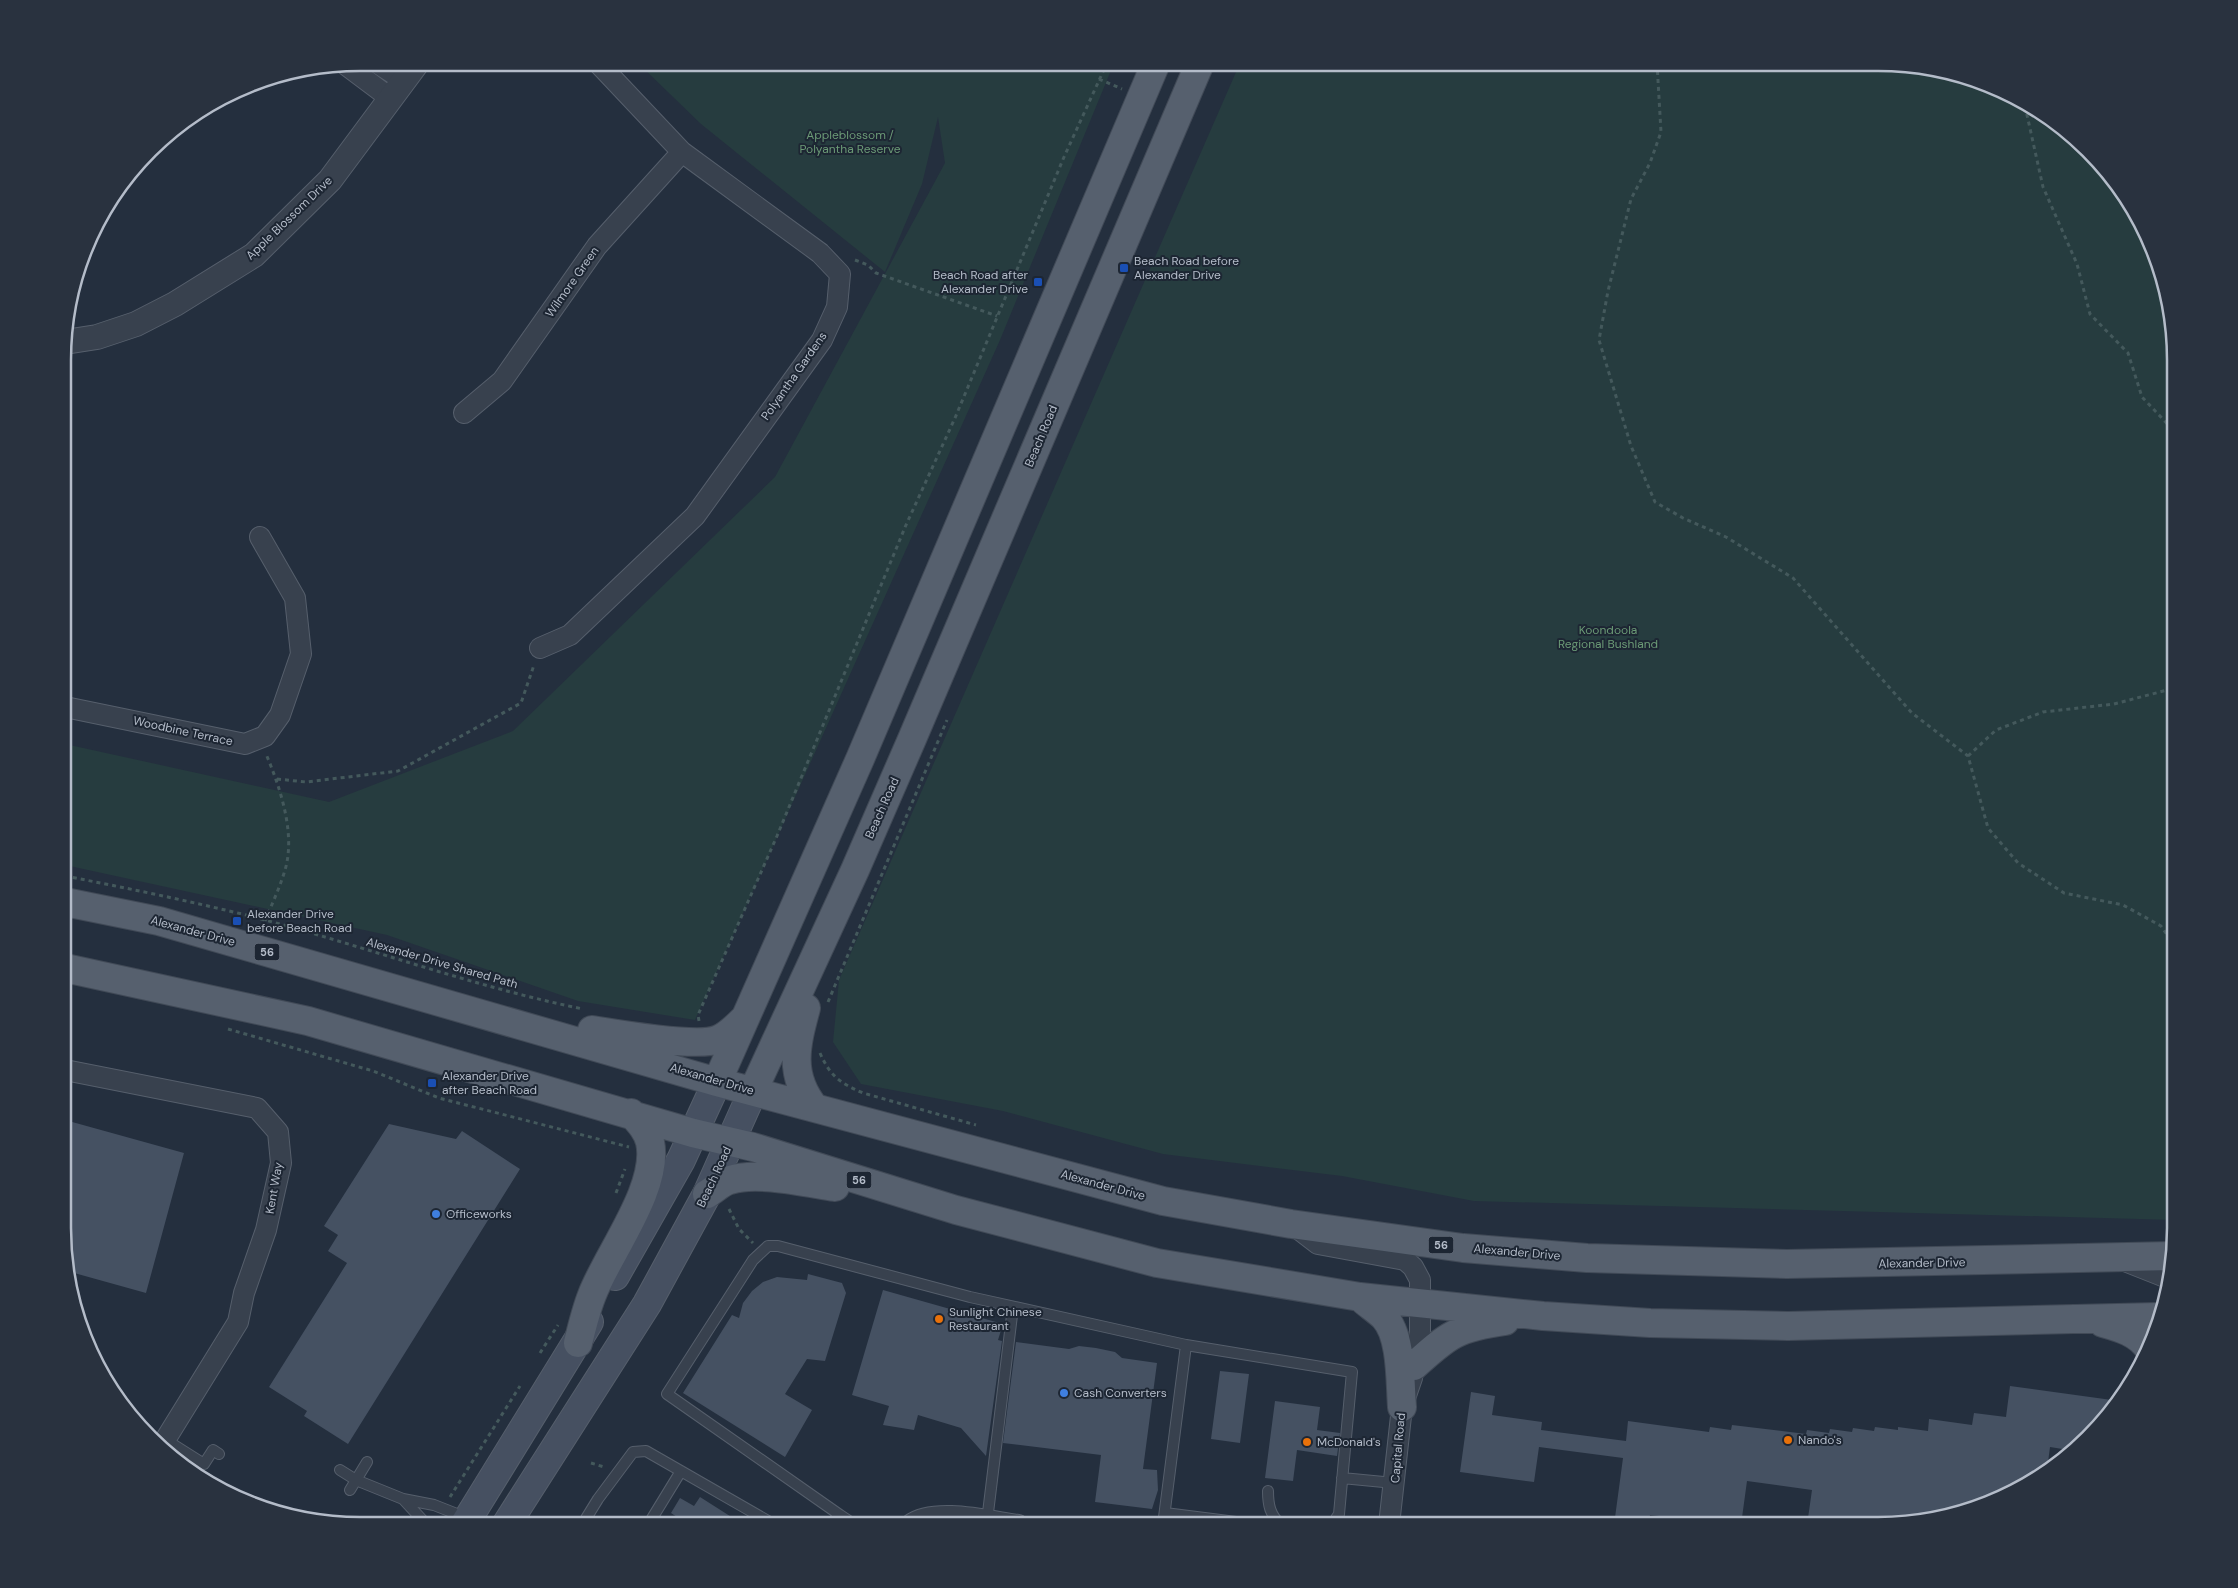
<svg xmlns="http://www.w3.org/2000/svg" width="2238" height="1588" font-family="'DM Sans',sans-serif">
<rect width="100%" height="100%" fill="#242f3e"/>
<path fill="#263c3f" d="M638,63H1114L1000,340L695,1020L578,1001L387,935L65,865V744L329,802L513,731L775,477L945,163L938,117L922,184L885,272L701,124Z
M1240,63H1897L1974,78L2059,124L2102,164L2145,228L2175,341V1220L1474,1201L1342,1176L1163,1154L1003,1111L861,1084L833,1042L839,980Z"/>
<path fill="#455162" d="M65,1120L184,1153L146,1293L67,1271Z
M389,1124L456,1139L462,1131L520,1169L348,1444L304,1416L307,1411L269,1387L347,1263L328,1251L338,1235L324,1226Z
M808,1274L842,1283L846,1293L825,1361L807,1359L785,1394L812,1410L785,1457L683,1393L732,1315L739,1318L743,1303L752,1291L763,1282L777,1277L807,1280Z
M883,1290L1003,1324L998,1340L1002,1341L986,1456L961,1428L918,1415L914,1430L883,1425L889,1406L852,1395Z
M1016,1342L1069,1349L1079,1346L1096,1348L1115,1352L1122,1358L1157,1363L1143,1469L1157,1470L1158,1490L1152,1509L1095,1502L1101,1455L1003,1443Z
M1220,1371L1249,1374L1240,1443L1211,1439Z
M2010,1386L2119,1401L2114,1409L2075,1451L2050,1447L2047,1470L2010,1495L1954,1515L1878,1526L1807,1525L1812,1490L1747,1481L1741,1525L1650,1515L1648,1525H1614L1623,1458L1539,1447L1534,1482L1460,1472L1471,1392L1495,1396L1492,1415L1542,1422L1541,1430L1626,1441L1628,1421L1709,1432L1710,1427L1731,1430L1732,1425L1806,1434L1807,1430L1829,1433L1830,1429L1852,1432L1853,1428L1874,1431L1875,1427L1898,1430V1427L1928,1431L1929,1419L1972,1425L1974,1413L2006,1417Z
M1275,1401L1320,1407L1317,1430L1340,1433L1337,1456L1297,1450L1293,1481L1265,1478Z
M700,1497L744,1525H676L680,1519L671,1513L680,1498L694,1506Z"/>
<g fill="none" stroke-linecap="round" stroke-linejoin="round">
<defs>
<path id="service" d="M166,1440L204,1464L213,1450L219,1454
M340,1470L356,1480L403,1499L427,1525
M1342,1478L1394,1483
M350,1490L367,1462
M1268,1491C1268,1505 1270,1515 1281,1525
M403,1499L434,1505L467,1518
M1165,1513L1244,1523
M840,1515L667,1394L753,1260L768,1246H778L970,1297L1186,1345
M987,1521L1013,1307
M582,1525L598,1499L633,1452L646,1451L775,1525
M648,1525L681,1471
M829,1525L840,1515L855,1525
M1163,1525L1186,1345L1352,1372L1339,1514L1333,1523L1328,1525"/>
<path id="minor" d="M377,63L403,80
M346,65L390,98
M464,413L502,381L597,246L682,152
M540,648L570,635L695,516L822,340L837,307L840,274L820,253L682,152L598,63
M65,707L245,744L265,736L280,715L301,654L295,598L260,537
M65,1070L257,1108L278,1132L281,1163L266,1230L244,1293L238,1322L162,1445
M1292,1224L1318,1244L1405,1260L1413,1267L1420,1280V1331L1412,1378L1402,1407L1389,1525
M910,1525C934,1507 989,1521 1018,1525"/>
<path id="tertiary" d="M65,342L97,337L136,324L175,304L254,255L330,180L417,63
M2125,1259L2168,1276"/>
<path id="secondary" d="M615,1276L681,1160L717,1082
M464,1525L589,1322
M506,1525L647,1304L707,1194L753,1091"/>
<path id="primary" d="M65,902L159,921L717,1082L1163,1201L1291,1224L1463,1248L1587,1258L1787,1264L2173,1256
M65,968L308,1021L693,1133L753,1147L956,1210L1157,1263L1360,1297L1543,1316L1650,1323L1788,1326L2158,1317
M806,1008C796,1045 788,1075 815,1108
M592,1030C617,1034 699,1048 719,1039C728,1035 736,1027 743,1020
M717,1082L860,759L1156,63
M753,1091L855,870L912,739L1200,63
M707,1194C714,1190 722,1182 730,1180C757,1171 808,1183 835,1187
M1360,1297C1367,1304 1377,1310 1384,1317C1402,1336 1400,1382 1402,1407
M2103,1323C2121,1328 2138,1333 2149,1349
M578,1343C582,1327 586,1310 592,1295C608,1253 660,1187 650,1142C647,1130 639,1122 631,1113
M1414,1366C1449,1334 1457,1328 1505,1321"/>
</defs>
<use href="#service" stroke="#565f6c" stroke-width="12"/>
<use href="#minor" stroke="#565f6c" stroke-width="22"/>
<use href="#tertiary" stroke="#565f6c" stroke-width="26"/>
<use href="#secondary" stroke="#565f6c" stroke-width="30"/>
<use href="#primary" stroke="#414a57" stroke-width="30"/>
<path stroke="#44595c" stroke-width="3" stroke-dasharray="4 4" stroke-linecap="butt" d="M1657,63L1661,132L1650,163L1631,199L1608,291L1599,340L1631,446L1655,502L1683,518L1726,537L1793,578L1912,713L1968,756L1988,828L2018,863L2064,893L2123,905L2161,926L2175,946
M1099,79L1122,89
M2025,106L2043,187L2077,264L2090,314L2128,353L2142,397L2175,432
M855,260L868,265L876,273L997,316
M1968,756L1996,730L2043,712L2114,704L2175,688
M277,779L306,782L398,771L521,703L534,665
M65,876C127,888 189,901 250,916C362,945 470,986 583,1009
M265,921C272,904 280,887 285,870C296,834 280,787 266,754
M828,1002L947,720
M699,1021L698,1015L777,836L906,525L955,418L1064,157L1107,63
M228,1029L373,1071L439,1098L629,1147
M820,1053C830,1076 840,1083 863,1093L976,1125
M616,1193L625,1169
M729,1209L739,1229L753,1243
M540,1353L558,1325
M591,1463L604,1467
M450,1497L520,1386"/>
<use href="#service" stroke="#38414e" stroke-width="10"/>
<use href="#minor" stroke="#38414e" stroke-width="20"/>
<use href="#tertiary" stroke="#38414e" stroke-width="24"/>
<use href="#secondary" stroke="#465061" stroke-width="28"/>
<use href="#primary" stroke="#56606e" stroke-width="28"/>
</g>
<g fill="#1a4fb4" stroke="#1d2633" stroke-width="2">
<rect x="1119" y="263" width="10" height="10" rx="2.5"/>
<rect x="1033" y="277" width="10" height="10" rx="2.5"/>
<rect x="232" y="916" width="10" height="10" rx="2.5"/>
<rect x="427" y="1078" width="10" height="10" rx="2.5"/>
</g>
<g fill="#3f7fe0" stroke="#1d2633" stroke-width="2">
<circle cx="436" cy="1214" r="5"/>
<circle cx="1064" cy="1393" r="5"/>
</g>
<g fill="#e8710a" stroke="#1d2633" stroke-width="2">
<circle cx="939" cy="1319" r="5"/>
<circle cx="1788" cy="1440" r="5"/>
<circle cx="1307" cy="1442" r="5"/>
</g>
<g text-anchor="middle" stroke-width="4" stroke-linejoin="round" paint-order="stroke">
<g fill="#1d2633" stroke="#878f9c" stroke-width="1">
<rect x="254.5" y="943.5" width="25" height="17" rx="4"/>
<rect x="846.5" y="1171.5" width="25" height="17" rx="4"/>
<rect x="1428.5" y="1236.5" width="25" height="17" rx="4"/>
</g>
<g font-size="11" font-weight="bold" fill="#b4bcc9">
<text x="267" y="956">56</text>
<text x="859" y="1184">56</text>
<text x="1441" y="1249">56</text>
</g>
<g font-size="12" fill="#6b9a76" stroke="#1d2633">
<text x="850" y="139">Appleblossom /<tspan x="850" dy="14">Polyantha Reserve</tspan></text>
<text x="1608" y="634">Koondoola<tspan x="1608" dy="14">Regional Bushland</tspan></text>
</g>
<g font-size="12" fill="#b4bcc9" stroke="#1d2633">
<text transform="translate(289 218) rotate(-44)" y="4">Apple Blossom Drive</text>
<text transform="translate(572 282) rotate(-55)" y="4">Wilmore Green</text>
<text transform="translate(794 376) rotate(-55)" y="4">Polyantha Gardens</text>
<text transform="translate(1041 436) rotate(-67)" y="4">Beach Road</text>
<text transform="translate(183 731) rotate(12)" y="4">Woodbine Terrace</text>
<text transform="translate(882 808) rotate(-66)" y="4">Beach Road</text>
<text transform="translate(193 931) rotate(15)" y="4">Alexander Drive</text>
<text transform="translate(442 963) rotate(16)" y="4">Alexander Drive Shared Path</text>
<text transform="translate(712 1079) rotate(16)" y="4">Alexander Drive</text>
<text transform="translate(714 1177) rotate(-65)" y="4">Beach Road</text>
<text transform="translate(1103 1185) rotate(15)" y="4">Alexander Drive</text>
<text transform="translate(274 1188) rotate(-80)" y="4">Kent Way</text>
<text transform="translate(1517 1252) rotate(5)" y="4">Alexander Drive</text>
<text transform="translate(1922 1263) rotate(-1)" y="4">Alexander Drive</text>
<text transform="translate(1398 1448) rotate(-85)" y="4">Capital Road</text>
</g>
<g font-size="12" fill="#b4bcc9" stroke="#1d2633" text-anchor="start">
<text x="1134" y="265">Beach Road before<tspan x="1134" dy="14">Alexander Drive</tspan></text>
<text x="1028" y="279" text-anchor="end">Beach Road after<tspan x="1028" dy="14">Alexander Drive</tspan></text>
<text x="247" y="918">Alexander Drive<tspan x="247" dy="14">before Beach Road</tspan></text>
<text x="442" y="1080">Alexander Drive<tspan x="442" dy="14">after Beach Road</tspan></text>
<text x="446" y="1218">Officeworks</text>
<text x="949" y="1316">Sunlight Chinese<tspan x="949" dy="14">Restaurant</tspan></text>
<text x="1074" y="1397">Cash Converters</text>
<text x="1798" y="1444">Nando's</text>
<text x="1317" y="1446">McDonald's</text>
</g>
</g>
<path d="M0 0H2238V1588H0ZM360 71H1878A289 289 0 0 1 2167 360V1228A289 289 0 0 1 1878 1517H360A289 289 0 0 1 71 1228V360A289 289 0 0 1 360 71Z" fill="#29323f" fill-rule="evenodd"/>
<path fill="none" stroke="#b4bcc9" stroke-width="2.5" d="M360 71H1878A289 289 0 0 1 2167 360V1228A289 289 0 0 1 1878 1517H360A289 289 0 0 1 71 1228V360A289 289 0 0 1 360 71Z"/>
</svg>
